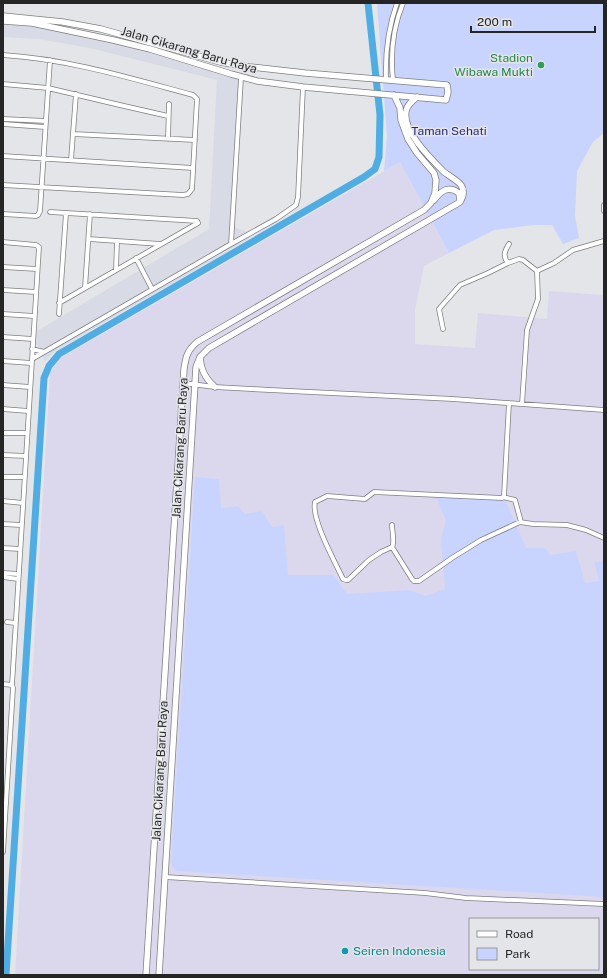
<svg xmlns="http://www.w3.org/2000/svg" width="607" height="978" font-family="'Public Sans',sans-serif">
<rect width="100%" height="100%" fill="#e4e5e8"/>
<path fill="#d8dae5" d="M3,24L64,29L244,76L234,226L240,230L246,231L250,238L55,351L45,361L36,343L37,331L209,229L217,80L90,48L39,39L3,37Z"/>
<path fill="#dbd8ee" fill-rule="evenodd" d="M400,162L449,253L424,266L415,310V344L475,348L478,313L547,319L549,291L604,295V975H15L50,373L59,359ZM470,919H598V969H470Z"/>
<path fill="#c9d4fe" d="M377,3H604V133L593,142L577,171L575,216L579,238L563,244L552,225H533L494,230L449,253L400,162L384,171L387,136Z
M195,477L219,479L221,508L238,506L245,514L262,511L272,527L284,525L288,575H334L347,594L409,590L425,596L445,589L441,539L446,520L435,495L505,499L526,548H545L550,555L576,551L585,583L599,581L594,562L604,561V897L176,871L171,863Z"/>
<g fill="none" stroke-linecap="round" stroke-linejoin="round">
<path stroke="#50ade4" stroke-width="7" d="M6,975L44,378L49,366L59,354L364,177L375,169L379,157L380,115L368,3"/>
<defs>
<path id="street" d="M3,55C68,59 130,78 193,95L197,99L192,189L188,194L183,195L3,185
M386,80C385,52 388,28 397,3
M393,80C390,53 393,28 403,3
M3,84L48,88L124,106L168,116
M3,119L46,121
M3,124L45,127
M73,134L195,140
M168,139L169,104
M3,156L193,168
M71,160L76,94
M604,205V211
M50,212L197,221L198,223L59,303
M3,214L36,216L38,215L40,211L50,60
M89,239L160,244
M3,242L36,245L39,247L12,685
M231,244L241,78
M136,258L152,289
M508,263C502,255 505,251 509,244
M3,267L37,269
M116,270L117,241
M537,271L554,263L573,250L604,241
M85,288L90,214
M3,290L36,292
M3,314L34,316
M59,314L66,213
M443,329L439,309L460,285L488,273L508,263L519,259L523,260L537,271
M3,337L33,339
M32,349L44,352
M32,359L231,244L276,219L296,205L298,197L303,87
M3,361L31,363
M183,383L215,387L270,390L453,399L604,410
M3,385L30,387
M509,403L504,496L502,498L374,492L365,499L327,496L315,502C311,519 335,562 343,579L346,580H348L369,560L381,552L392,547L412,579L414,581H419L452,558L481,540L520,522L533,524L567,525L586,530L604,538
M522,404L527,330L538,299L537,271
M3,409L28,411
M3,433H27
M3,455L26,456
M3,477H24
M503,497L515,500L521,522
M3,501L23,503
M3,524L21,525
M392,547C395,543 392,531 392,525
M3,548L20,549
M3,573L18,574
M3,577L18,579
M7,622L15,623
M3,684L12,685L13,688L3,852
M165,877L425,893L466,898L604,904"/>
<path id="secondary" d="M3,16L63,22L101,29L220,62L242,66L305,73L447,85L448,92L446,100L303,87L257,81L231,74L150,49L113,40L32,23L3,21
M434,200C441,191 448,185 459,193L460,201
M200,357C201,370 205,378 215,387
M146,975L184,369C186,356 187,351 197,342L424,210L431,203L435,193L436,180L434,173L417,153L408,139L401,120L400,108L394,95
M159,975L196,367L200,357L209,348L460,202C463,197 465,191 461,185C457,180 449,176 444,172C431,159 402,131 406,111C407,105 412,101 417,97"/>
</defs>
<use href="#street" stroke="#7e7f81" stroke-width="5.5"/>
<use href="#secondary" stroke="#7e7f81" stroke-width="7"/>
<use href="#street" stroke="#fff" stroke-width="4"/>
<use href="#secondary" stroke="#fff" stroke-width="5.5"/>
</g>
<circle fill="#2e9e5b" stroke="#e4e5e8" stroke-width="1.5" cx="541" cy="65" r="4"/>
<circle fill="#0f9aa8" stroke="#e4e5e8" stroke-width="1.5" cx="345" cy="951" r="4"/>
<g text-anchor="middle" stroke-width="3" stroke-linejoin="round" paint-order="stroke">
<g font-size="12" fill="#252526" stroke="#e4e5e8">
<text transform="translate(189 50) rotate(16)" y="4">Jalan Cikarang Baru Raya</text>
<text transform="translate(180 448) rotate(-87)" y="4">Jalan Cikarang Baru Raya</text>
<text transform="translate(160 771) rotate(-87)" y="4">Jalan Cikarang Baru Raya</text>
</g>
<g font-size="12" fill="#27864d" stroke="#e4e5e8" text-anchor="end">
<text x="533" y="62">Stadion<tspan x="533" dy="14">Wibawa Mukti</tspan></text>
</g>
<g font-size="12" fill="#252782" stroke="#e4e5e8">
<text x="449" y="135">Taman Sehati</text>
</g>
<g font-size="12" fill="#0d838f" stroke="#e4e5e8" text-anchor="start">
<text x="353" y="955">Seiren Indonesia</text>
</g>
</g>
<rect width="607" height="978" fill="none" stroke="#252526" stroke-width="8"/>
<rect x="469" y="918" width="130" height="52" fill="#e4e5e8" stroke="#98989a"/>
<rect x="477" y="931" width="20" height="6" fill="#ffffff" stroke="#98989a"/>
<text x="505" y="938" font-size="12" fill="#252526">Road</text>
<rect x="477" y="948" width="20" height="12" fill="#c9d4fe" stroke="#98989a"/>
<text x="505" y="958" font-size="12" fill="#252526">Park</text>
<path d="M471 26v6h124v-6" fill="none" stroke="#252526" stroke-width="2"/>
<text x="477" y="26" font-size="12" fill="#252526" stroke="#e4e5e8" stroke-width="3" paint-order="stroke">200 m</text>
</svg>
